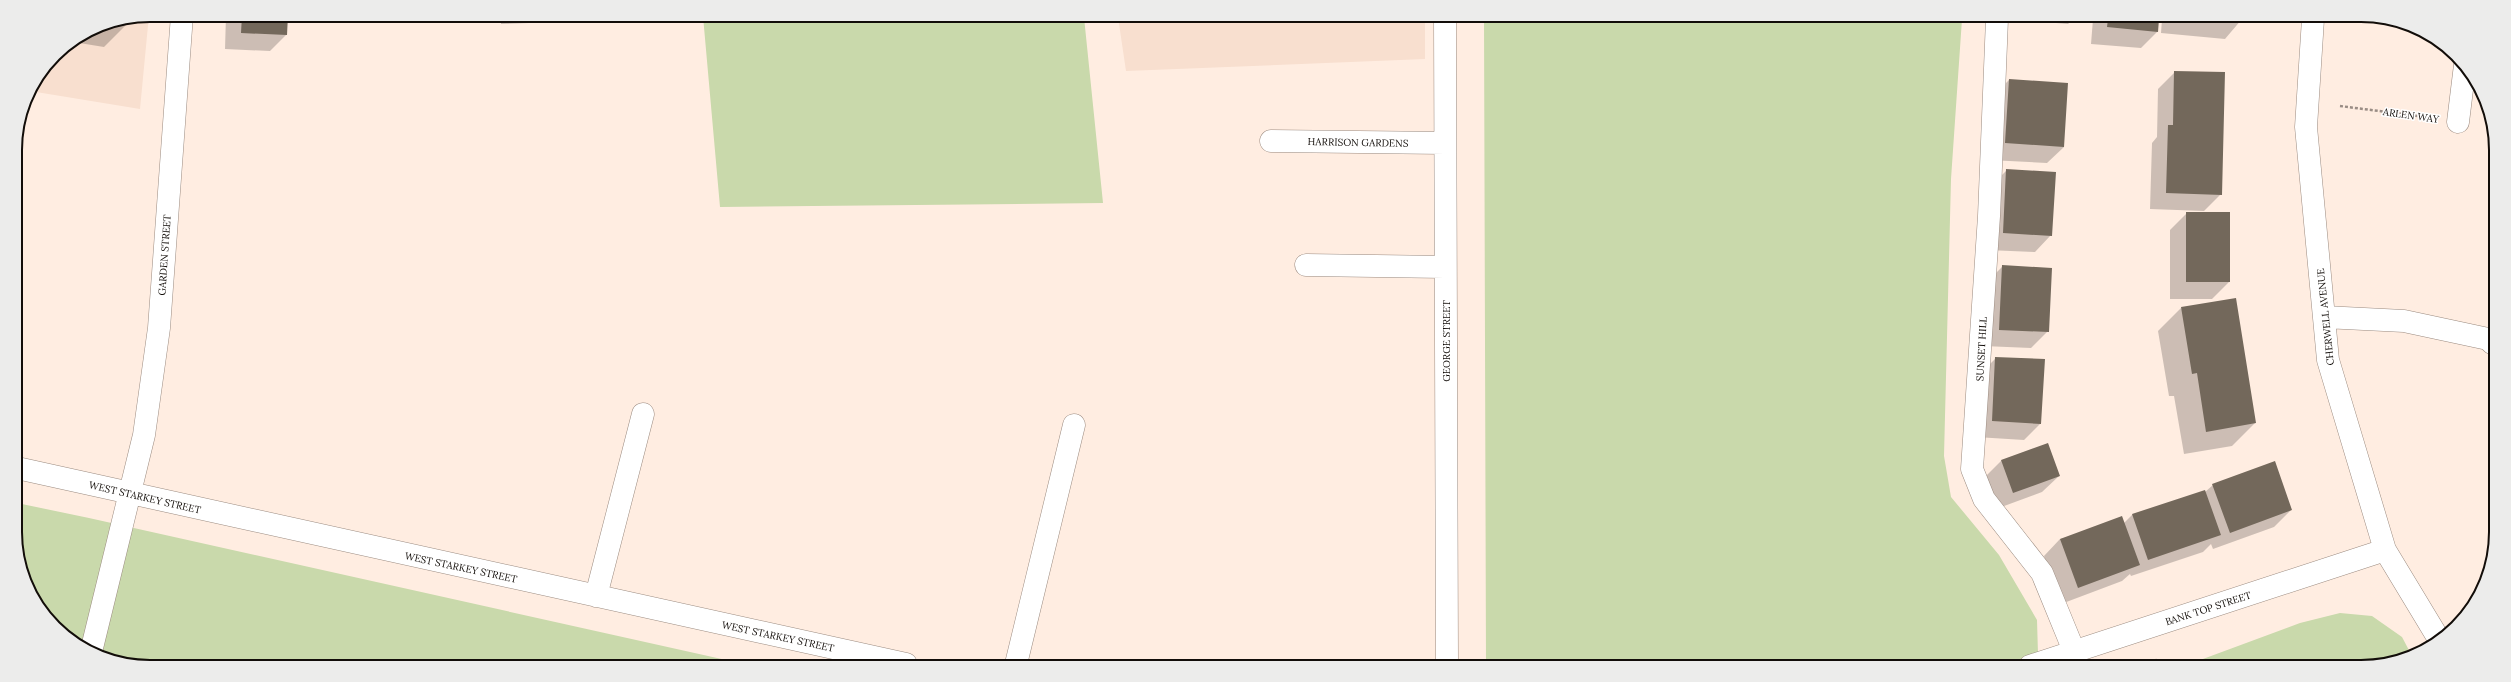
<svg xmlns="http://www.w3.org/2000/svg" width="2511" height="682" font-family="Lora,serif">
<rect width="100%" height="100%" fill="#ffede1"/>
<path fill="#f8dfcf" d="M149,15L140,109L30,91L55,54L98,25Z
M1118,17L1425,18V59L1126,71Z"/>
<path fill="#c9d9ab" d="M703,16L1084,17L1103,203L720,207Z
M1484,18L1962,19L1951,179L1944,456L1951,497L1999,555L2037,620L2038,654L1996,666L1486,665Z
M17,503L89,518L744,664L115,662L82,649L49,621L18,558Z
M2340,613L2372,616L2402,637L2412,656L2405,660L2370,667L2184,666L2300,623Z"/>
<path fill="#0003" d="M226,15H287V34L270,51L225,49Z
M501,16H564L558,22L501,24Z
M569,16H631L627,21L569,22Z
M127,19V24L104,47L73,42L98,25Z
M2006,19H2073L2068,24Z
M2093,19H2158L2157,32L2141,48L2091,44Z
M2162,19H2242L2225,39L2161,33Z
M2175,72L2221,194L2204,211L2150,209L2152,143L2157,137L2158,89Z
M2009,80L2064,147L2047,163L1989,160L1992,97Z
M2007,170L2051,235L2035,252L1987,250L1990,187Z
M2187,213H2229V282L2212,299H2170V230Z
M2003,266L2048,331L2031,348L1983,346L1986,283Z
M2181,308L2255,423L2232,446L2184,454L2174,396H2169L2158,331Z
M1996,358L2040,424L2024,440L1976,437L1979,375Z
M2002,460L2059,476L2042,492L1996,509L1985,477Z
M2213,485L2291,510L2274,527L2213,549L2211,544L2203,552L2131,576L2130,574L2122,581L2061,604L2044,556L2060,539L2124,523L2132,515L2205,492Z"/>
<path fill="#73685b" d="M242,15H288L287,35L241,33Z
M128,19V24L114,22Z
M2108,19H2159L2158,32L2107,27Z
M2219,19H2243L2242,22Z
M2174,71L2225,72L2222,195L2166,193L2168,125H2173Z
M2009,79L2068,83L2064,147L2005,143Z
M2006,169L2056,172L2052,236L2003,233Z
M2186,212H2230V282H2186Z
M2002,265L2052,268L2049,332L1999,330Z
M2236,298L2256,423L2206,432L2197,373L2192,374L2181,307Z
M1995,357L2045,359L2041,424L1992,421Z
M2048,443L2060,476L2013,493L2001,460Z
M2275,461L2292,510L2230,533L2212,484Z
M2205,490L2221,535L2148,560L2132,514Z
M2122,516L2140,565L2078,588L2060,539Z"/>
<g fill="none" stroke-linecap="round" stroke-linejoin="round">
<defs>
<path id="minor" d="M1445,18L1447,665
M1997,19L1989,216L1972,469L1984,499L2042,573L2074,651
M2313,19L2306,127L2328,360L2385,550L2440,641
M2458,122L2465,65
M1271,141L1445,143
M1306,265L1445,267
M2324,317L2404,321L2488,339L2492,343
M17,468L906,664
M596,596L643,414
M91,652L144,435L159,328L182,15
M1016,664L1074,425
M2030,666L2385,550"/>
</defs>
<use href="#minor" stroke="#9b8b80" stroke-width="23"/>
<path stroke="#9a8d85" stroke-width="2.5" stroke-dasharray="3 2" stroke-linecap="butt" d="M2340,106L2426,117
M2156,666L2157,659"/>
<use href="#minor" stroke="#fff" stroke-width="22"/>
</g>
<g text-anchor="middle" stroke-width="3" stroke-linejoin="round" paint-order="stroke">
<g font-size="10" fill="#120d09" stroke="#fff">
<text transform="translate(2411 115) rotate(8)" y="4">ARLEN WAY</text>
<text transform="translate(1358 142) rotate(1)" y="4">HARRISON GARDENS</text>
<text transform="translate(164 255) rotate(-86)" y="4">GARDEN STREET</text>
<text transform="translate(2325 317) rotate(-96)" y="4">CHERWELL AVENUE</text>
<text transform="translate(1446 341) rotate(-90)" y="4">GEORGE STREET</text>
<text transform="translate(1981 349) rotate(-87)" y="4">SUNSET HILL</text>
<text transform="translate(145 497) rotate(13)" y="4">WEST STARKEY STREET</text>
<text transform="translate(461 567) rotate(12)" y="4">WEST STARKEY STREET</text>
<text transform="translate(2208 608) rotate(-18)" y="4">BANK TOP STREET</text>
<text transform="translate(778 636) rotate(12)" y="4">WEST STARKEY STREET</text>
</g>
</g>
<path d="M0 0H2511V682H0ZM150 22H2361A128 128 0 0 1 2489 150V532A128 128 0 0 1 2361 660H150A128 128 0 0 1 22 532V150A128 128 0 0 1 150 22Z" fill="#ececeb" fill-rule="evenodd"/>
<path fill="none" stroke="#120d09" stroke-width="2" d="M150 22H2361A128 128 0 0 1 2489 150V532A128 128 0 0 1 2361 660H150A128 128 0 0 1 22 532V150A128 128 0 0 1 150 22Z"/>
</svg>
